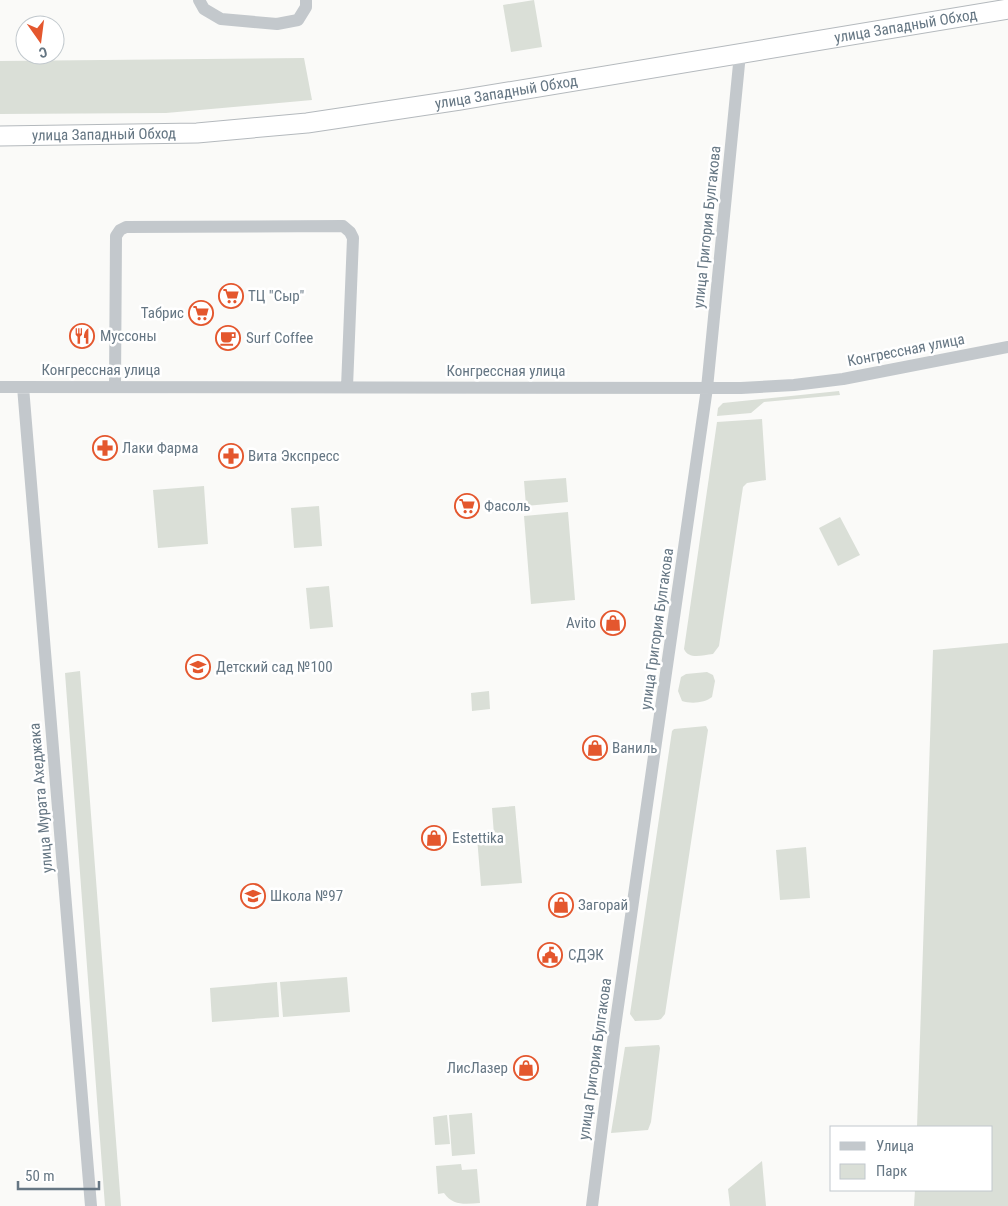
<svg xmlns="http://www.w3.org/2000/svg" width="1008" height="1206" font-family="'Roboto Condensed',sans-serif">
<rect width="100%" height="100%" fill="#fafaf8"/>
<path fill="#dadfd7" d="M534,0L542,47L511,52L503,5Z
M304,58L312,100L166,113L0,114V61Z
M839,391L840,395L764,402L751,413L717,416L718,408L723,403Z
M762,419L766,480L747,483L743,487L719,646L713,654C702,655 689,660 684,649L717,422Z
M566,478L568,502L526,506L524,481Z
M204,486L208,544L158,548L153,490Z
M319,506L322,546L294,548L291,508Z
M568,512L575,600L531,604L524,516Z
M840,517L860,555L838,566L819,528Z
M329,586L333,627L310,629L306,588Z
M1008,643V1206H914L915,1190H992V1127H917L933,650Z
M80,671L121,1206H105L65,673Z
M707,672L713,675L715,681L712,697C705,703 691,704 682,701L678,691L681,677L686,674Z
M489,691L490,709L472,711L471,693Z
M706,726L708,730L665,1014L661,1019L658,1020L635,1021L630,1014L672,731L674,729Z
M515,806L522,883L481,886L477,837L494,835L492,808Z
M806,847L810,898L780,900L776,850Z
M347,977L350,1012L283,1017L280,982Z
M277,982L279,1017L212,1022L210,988Z
M659,1045L660,1048L651,1122L648,1130L611,1133L625,1047Z
M472,1113L475,1154L452,1156L449,1115Z
M447,1115L450,1144L435,1145L433,1117Z
M762,1161L766,1206H730L728,1189Z
M461,1164L462,1170L477,1169L480,1203C465,1204 453,1206 444,1193L438,1194L436,1166Z"/>
<g fill="none" stroke-linecap="round" stroke-linejoin="round">
<defs>
<g id="highway">
<path id="s1" d="M0,136L197,133L307,123L460,100L1008,9"/>
</g>
</defs>
<use href="#highway" stroke="#b4b9bd" stroke-width="21"/>
<path stroke="#c3c8cc" stroke-width="12" d="M199,0L204,9L221,19L277,24L298,20L306,7V0
M0,387L741,388L794,385L843,379L1008,347
M23,387L91,1206
M115,387L116,236L120,230L126,227L343,226L350,232L353,238L347,387
M592,1206L614,1034L707,388L740,54"/>
<use href="#highway" stroke="#fff" stroke-width="19"/>
</g>
<defs>
<symbol id="supermarket-ring" viewBox="-11 -11 22 22"><circle r="9.5" fill="#fff" stroke="#e4572e" stroke-width="1.5"/><path d="M-6-5.5h2.5l.6 2H6L4.5 2H-2.5L-4.4-4H-6ZM-1.5 3.2a1.3 1.3 0 1 0 .1 0ZM3 3.2a1.3 1.3 0 1 0 .1 0Z" fill="#e4572e"/></symbol>
<symbol id="restaurant-ring" viewBox="-11 -11 22 22"><circle r="9.5" fill="#fff" stroke="#e4572e" stroke-width="1.5"/><path d="M-5-6h1v4h1v-4h1v4h1v-4h1v5L-1.5 .5V6h-2V.5L-5-1ZM5-6V6H3V1.5H1.5Q1.5-4 5-6Z" fill="#e4572e"/></symbol>
<symbol id="cafe-ring" viewBox="-11 -11 22 22"><circle r="9.5" fill="#fff" stroke="#e4572e" stroke-width="1.5"/><path d="M-5.5-4.5H6V0H3Q3 3.5 0 3.5H-2.5Q-5.5 3.5-5.5 0ZM3-3.2v2h1.7v-2ZM-6 4.5H4V6H-6Z" fill="#e4572e"/></symbol>
<symbol id="pharmacy-ring" viewBox="-11 -11 22 22"><circle r="9.5" fill="#fff" stroke="#e4572e" stroke-width="1.5"/><path d="M-2-6h4v4h4v4h-4v4h-4v-4h-4v-4h4Z" fill="#e4572e"/></symbol>
<symbol id="shop-ring" viewBox="-11 -11 22 22"><circle r="9.5" fill="#fff" stroke="#e4572e" stroke-width="1.5"/><path d="M-5-2.5h2.3a2.7 3.5 0 0 1 5.4 0H5L5.5 6h-11ZM-1.5-2.5h3a1.5 2.3 0 0 0-3 0Z" fill="#e4572e"/></symbol>
<symbol id="school-ring" viewBox="-11 -11 22 22"><circle r="9.5" fill="#fff" stroke="#e4572e" stroke-width="1.5"/><path d="M0-5L7-2L0 1L-7-2ZM-4 1L0 2.5L4 1V4Q0 6-4 4Z" fill="#e4572e"/></symbol>
<symbol id="civic-ring" viewBox="-11 -11 22 22"><circle r="9.5" fill="#fff" stroke="#e4572e" stroke-width="1.5"/><path d="M-.6-6.5H3V-4.5H.6V-3L4-1V1h2V6H-6V1h2V-1L-.6-3ZM-1.2 2.5V6h2.4V2.5Z" fill="#e4572e"/></symbol>
</defs>
<g fill-rule="evenodd">
<use href="#supermarket-ring" x="217" y="282" width="28" height="28"/>
<use href="#supermarket-ring" x="187" y="299" width="28" height="28"/>
<use href="#restaurant-ring" x="68" y="322" width="28" height="28"/>
<use href="#cafe-ring" x="214" y="324" width="28" height="28"/>
<use href="#pharmacy-ring" x="91" y="434" width="28" height="28"/>
<use href="#pharmacy-ring" x="217" y="442" width="28" height="28"/>
<use href="#supermarket-ring" x="453" y="492" width="28" height="28"/>
<use href="#shop-ring" x="599" y="609" width="28" height="28"/>
<use href="#school-ring" x="184" y="653" width="28" height="28"/>
<use href="#shop-ring" x="581" y="734" width="28" height="28"/>
<use href="#shop-ring" x="420" y="824" width="28" height="28"/>
<use href="#school-ring" x="239" y="882" width="28" height="28"/>
<use href="#shop-ring" x="547" y="891" width="28" height="28"/>
<use href="#civic-ring" x="536" y="941" width="28" height="28"/>
<use href="#shop-ring" x="512" y="1054" width="28" height="28"/>
</g>
<g text-anchor="middle" stroke-width="5" stroke-linejoin="round" paint-order="stroke">
<g font-size="15" fill="#657683" stroke="#fff">
<text dy="5" stroke="none"><textPath href="#s1" startOffset="914">улица Западный Обход</textPath></text>
<text dy="5" stroke="none"><textPath href="#s1" startOffset="509">улица Западный Обход</textPath></text>
<text dy="5" stroke="none"><textPath href="#s1" startOffset="104">улица Западный Обход</textPath></text>
<text transform="translate(707 227) rotate(-84)" y="5">улица Григория Булгакова</text>
<text transform="translate(906 350) rotate(-11)" y="5">Конгрессная улица</text>
<text x="101" y="375">Конгрессная улица</text>
<text x="506" y="376">Конгрессная улица</text>
<text transform="translate(657 629) rotate(-82)" y="5">улица Григория Булгакова</text>
<text transform="translate(41 798) rotate(-95)" y="5">улица Мурата Ахеджака</text>
<text transform="translate(595 1059) rotate(-82)" y="5">улица Григория Булгакова</text>
</g>
<g font-size="15" fill="#657683" stroke="#fff" text-anchor="start">
<text x="248" y="301">ТЦ "Сыр"</text>
<text x="184" y="318" text-anchor="end">Табрис</text>
<text x="100" y="341">Муссоны</text>
<text x="246" y="343">Surf Coffee</text>
<text x="122" y="453">Лаки Фарма</text>
<text x="248" y="461">Вита Экспресс</text>
<text x="484" y="511">Фасоль</text>
<text x="596" y="628" text-anchor="end">Avito</text>
<text x="216" y="672">Детский сад №100</text>
<text x="612" y="753">Ваниль</text>
<text x="452" y="843">Estettika</text>
<text x="270" y="901">Школа №97</text>
<text x="578" y="910">Загорай</text>
<text x="568" y="960">СДЭК</text>
<text x="508" y="1073" text-anchor="end">ЛисЛазер</text>
</g>
</g>
<rect x="830" y="1126" width="162" height="65" fill="#ffffff" stroke="#c1c8cd"/>
<rect x="840" y="1142" width="25" height="8" fill="#c3c8cc" stroke="#c1c8cd"/>
<text x="876" y="1151" font-size="15" fill="#657683">Улица</text>
<rect x="840" y="1164" width="25" height="15" fill="#dadfd7" stroke="#c1c8cd"/>
<text x="876" y="1176" font-size="15" fill="#657683">Парк</text>
<g transform="translate(40 40) rotate(166)"><circle r="24" fill="#ffffff" stroke="#c1c8cd"/>
<path d="M0-4L9 19L0 12L-9 19Z" fill="#e4572e"/>
<text y="-8" font-size="14" font-weight="bold" text-anchor="middle" fill="#657683">С</text>
</g>
<path d="M18 1181v8h81v-8" fill="none" stroke="#657683" stroke-width="2.5"/>
<text x="25" y="1181" font-size="15" fill="#657683" stroke="#ffffff" stroke-width="4" paint-order="stroke">50 m</text>
</svg>
